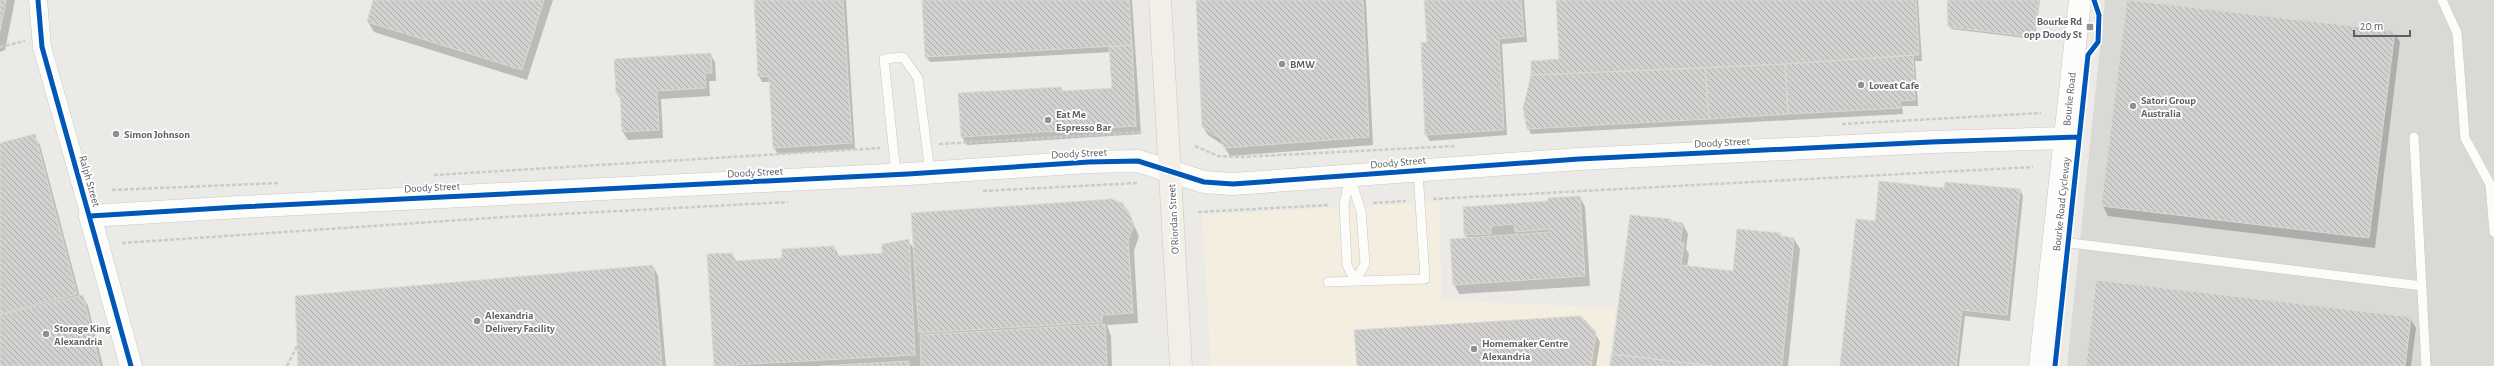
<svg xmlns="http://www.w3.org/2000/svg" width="2494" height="366" font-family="'Alegreya Sans',sans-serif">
<defs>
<pattern id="building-back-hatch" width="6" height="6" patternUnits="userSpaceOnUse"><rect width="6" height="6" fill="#d2d1cf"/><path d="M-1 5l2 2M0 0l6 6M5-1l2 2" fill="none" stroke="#aeadac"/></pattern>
</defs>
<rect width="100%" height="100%" fill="#ebeae6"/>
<path fill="#f3eee0" d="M1439,202L1442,300L1616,308L1608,366H1211L1202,215Z"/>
<path fill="#dbd9d6" d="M2105,0H2494V366H2067Z"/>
<path fill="#0003" d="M0,0H15L5,50L0,52Z
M374,0H553L527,80L374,32L368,22Z
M755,0H846L855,149L778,154L774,148L770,82H762L759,76Z
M923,0H1132L1141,134L967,145L962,137L1061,88L1063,92L1113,89L1111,52L930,62L926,57Z
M1197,0H1366L1373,145L1230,156L1223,145L1208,135L1203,127Z
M1425,0H1524L1527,42L1502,44L1507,135L1430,141L1426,135L1422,44L1428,43Z
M1557,0H1918L1922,61H1915L1918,106H1902L1903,114L1531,134L1528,128L1532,62L1560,60Z
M1948,0H2040L2035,39L1951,29Z
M2128,0L2394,32L2400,42L2375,248L2108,216L2103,206Z
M710,54L715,62L716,81H709L710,96L661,99L663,138L628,140L623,132L621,100L617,93Z
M34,135L40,145L80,297L83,296L88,306L103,366H0V144Z
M2020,190L2023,196L2010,321L1965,316L1959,366H1841L1876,222Z
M1580,197L1585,207L1590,286L1459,294L1454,284L1468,239L1465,235L1464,208L1549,202Z
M1128,212L1139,236L1134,251L1138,323L1107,325L1111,336L1112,366H715L708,255L732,254L737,262L783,259L834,247L839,256L883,254L908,240L915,251Z
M1670,220L1672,223L1683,224L1688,234L1686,249L1689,254L1687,267L1734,272L1781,234L1782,237L1794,239L1800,249L1788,366H1611Z
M653,266L658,276L666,366H299Z
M2410,318L2416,328L2411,366H2087Z
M1595,333L1600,342L1596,366H1358Z"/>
<path fill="url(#building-back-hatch)" stroke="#dad9d6" d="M0,0H6L0,31Z
M373,0H544L522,70L367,22Z
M754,0H843L852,143L773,148L769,76L758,77Z
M922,0H1129L1132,45L925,57Z
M1196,0H1363L1369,137L1224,148L1221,139L1202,127Z
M1424,0H1521L1524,36L1499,39L1504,130L1425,135L1421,43L1427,42Z
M1556,0H1916L1919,55L1785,64L1531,75V61L1559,59Z
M1947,0H2039L2034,37L1948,27Z
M2127,0L2395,31L2369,238L2101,206Z
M1132,45L1136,126L961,137L958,93L1061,87L1062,91L1112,88L1109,47Z
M711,53L712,73H705L706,88L657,91L659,130L622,132L620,93L616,94L614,59Z
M1913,55L1915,100L1900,101L1901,108L1788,114L1785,64Z
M1785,64L1788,114L1709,119L1705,68Z
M1705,68L1709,119L1527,129L1523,108L1531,75Z
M35,134L77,294L0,314V143Z
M1879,181L1944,188L1945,182L2020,189L2007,315L1962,310L1956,366H1840L1856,219L1875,221Z
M1580,196L1585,276L1453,285L1450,239L1550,232V229L1515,232L1514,224L1491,226V234L1464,235L1463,207L1548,201V198Z
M1112,199L1122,203L1129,212L1134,225L1128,240L1133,313L1102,315V322L919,333L911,213Z
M1630,215L1671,219L1670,221L1683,223L1680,243H1684L1681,265L1733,271L1737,229L1781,233V236L1794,238L1782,366H1712L1612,354Z
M909,239L915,355L714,366L707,254L733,253V261L782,258V249L834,246L835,256L882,253V244Z
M653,265L662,366H298L295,296Z
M2096,280L2411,317L2405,366H2086Z
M83,295L100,366H0V315Z
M1581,316L1596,332L1591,366H1357L1354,330Z
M1105,324L1107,366H921L920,335Z
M1612,354L1712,366H1610Z
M909,361V366H821Z"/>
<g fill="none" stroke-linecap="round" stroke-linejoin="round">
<defs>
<path id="service" d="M2442,0L2457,33L2465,138L2490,184L2494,232
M2414,137L2426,366
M896,174L884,59L903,57L918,78L930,173
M1350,177L1361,211L1365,264L1355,281
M1350,177L1344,204L1347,265L1355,281
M2054,241L2422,286
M1328,282L1425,279L1418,171"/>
<path id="minor" d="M38,0L42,47L90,216"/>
<path id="tertiary" d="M131,366L90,216L239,207L908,174L1089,162L1138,161L1204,182L1233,184L1579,159L1931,142L2065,138
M2040,366L2080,0"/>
<path id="primary" d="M1160,0L1181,366"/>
</defs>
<use href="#service" stroke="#c8c8c8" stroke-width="10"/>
<use href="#minor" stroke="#c8c8c8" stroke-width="19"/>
<use href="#tertiary" stroke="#c8c8c8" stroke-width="23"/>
<use href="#primary" stroke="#d0c8b7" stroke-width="23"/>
<path stroke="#c9ccca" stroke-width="2.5" stroke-dasharray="4 2" stroke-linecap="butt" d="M0,47L25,41
M1842,124L2041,113
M939,144L1143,132
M1195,146L1218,156L1240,157L1456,146
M434,175L880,148
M112,190L279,183
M983,191L1138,183
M1433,199L2033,167
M1373,203L1406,201
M1198,212L1330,205
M122,243L505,217L788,202
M287,366L297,346"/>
<use href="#service" stroke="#fcfcfb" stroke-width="9"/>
<use href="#minor" stroke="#fcfcfb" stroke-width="18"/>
<use href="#tertiary" stroke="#fcfcfb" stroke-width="22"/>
<use href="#primary" stroke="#f1efe8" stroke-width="22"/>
<defs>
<path id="cycleway" d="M38,0L42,47L131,366
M90,216L239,207L908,174L1089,162L1138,161L1204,182L1233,184L1579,159L1931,142L2079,137
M2055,366L2088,55L2098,42L2099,15L2094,0"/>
</defs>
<use href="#cycleway" stroke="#fff" stroke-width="8"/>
<use href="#cycleway" stroke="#0057b8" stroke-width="5"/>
</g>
<g fill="#8e9091" stroke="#fff" stroke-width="1.5">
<rect x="2086" y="23" width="8" height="8" rx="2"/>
<circle cx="1282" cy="64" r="4"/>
<circle cx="1861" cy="85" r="4"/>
<circle cx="2133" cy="106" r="4"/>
<circle cx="1048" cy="120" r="4"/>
<circle cx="116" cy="134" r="4"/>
<circle cx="477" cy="321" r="4"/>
<circle cx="46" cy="334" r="4"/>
<circle cx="1474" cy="349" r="4"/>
</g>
<g text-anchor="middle" stroke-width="3.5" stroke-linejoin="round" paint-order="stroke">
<g font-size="11" font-weight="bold" fill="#5c5f63" stroke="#fff" text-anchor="start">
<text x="2082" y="25" text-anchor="end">Bourke Rd<tspan x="2082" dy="13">opp Doody St</tspan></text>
<text x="1290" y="68">BMW</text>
<text x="1869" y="89">Loveat Cafe</text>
<text x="2141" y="104">Satori Group<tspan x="2141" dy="13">Australia</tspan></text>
<text x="1056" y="118">Eat Me<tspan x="1056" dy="13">Espresso Bar</tspan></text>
<text x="124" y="138">Simon Johnson</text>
<text x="485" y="319">Alexandria<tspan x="485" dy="13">Delivery Facility</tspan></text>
<text x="54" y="332">Storage King<tspan x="54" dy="13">Alexandria</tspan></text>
<text x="1482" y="347">Homemaker Centre<tspan x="1482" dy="13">Alexandria</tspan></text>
</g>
<g font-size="11" fill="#5c5f63" stroke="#fff">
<text transform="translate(2069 99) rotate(-84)" y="4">Bourke Road</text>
<text transform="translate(1722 142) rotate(-3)" y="4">Doody Street</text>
<text transform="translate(1079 153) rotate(-3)" y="4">Doody Street</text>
<text transform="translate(1398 162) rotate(-5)" y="4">Doody Street</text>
<text transform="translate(755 172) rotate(-3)" y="4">Doody Street</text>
<text transform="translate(90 181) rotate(74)" y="4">Ralph Street</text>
<text transform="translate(432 187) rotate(-3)" y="4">Doody Street</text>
<text transform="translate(2061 204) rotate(-84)" y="4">Bourke Road Cycleway</text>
<text transform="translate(1173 219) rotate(-93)" y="4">O'Riordan Street</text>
</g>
</g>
<path d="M2354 30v6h56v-6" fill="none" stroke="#5c5f63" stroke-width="2"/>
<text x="2360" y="30" font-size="12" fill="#5c5f63" stroke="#ffffff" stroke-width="3" paint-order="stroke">20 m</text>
</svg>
